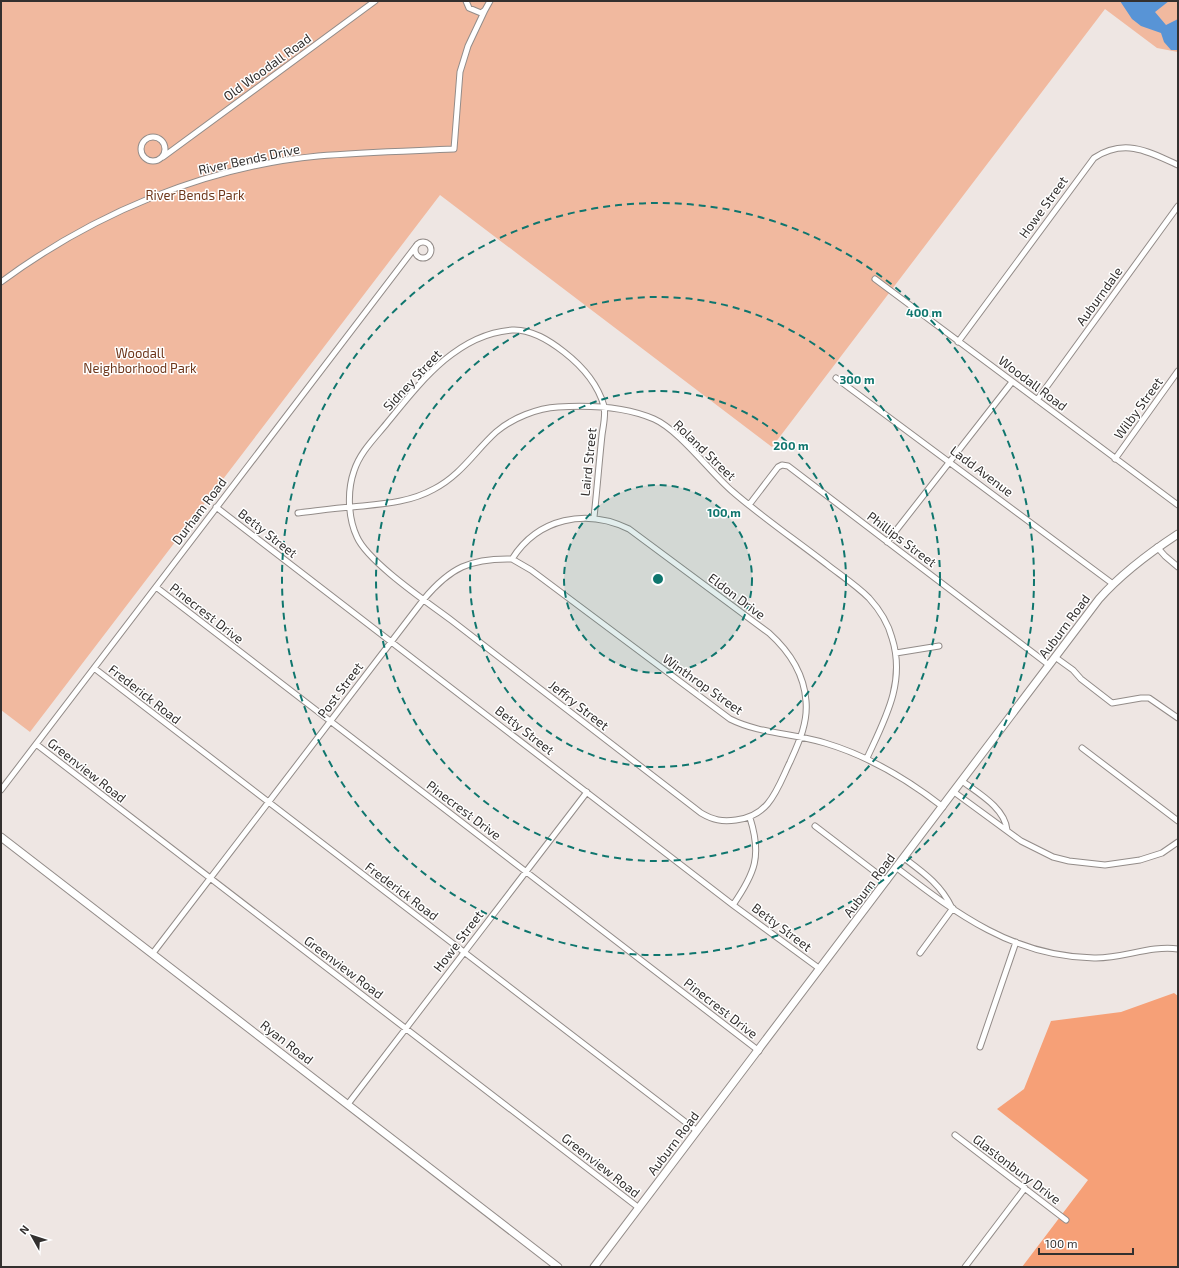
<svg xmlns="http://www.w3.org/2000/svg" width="1179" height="1268" font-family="'Exo 2',sans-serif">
<rect width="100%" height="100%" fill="#eee6e3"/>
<path fill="#f1b99f" d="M1,1H1178V52L1157,48L1105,9L772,447L440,195L30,732L1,710Z"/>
<path fill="#f6a077" d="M1174,993L1178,996L1177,1060L1178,1267H1022L1088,1180L997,1109L1024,1089L1051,1021L1121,1012Z"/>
<path fill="#5894d6" d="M1120,1H1169L1155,12L1166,25L1178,19V50H1171L1164,42L1161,33L1141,26L1132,19Z"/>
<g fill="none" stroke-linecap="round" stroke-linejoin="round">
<defs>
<path id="street" d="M466,1L469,8L481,13L485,10L490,1
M141 149a12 12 0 1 1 24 0a12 12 0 1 1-24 0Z
M163,157L375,1
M415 250a8 8 0 1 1 16 0a8 8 0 1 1-16 0Z
M875,279L1178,505
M1,282C93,214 204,167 318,156C363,152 409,151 454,149L460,72L468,46L485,10
M958,342L1094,158C1124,138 1148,151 1178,165
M836,378L1113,584
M1037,400L1178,206
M1115,459L1178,371
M749,505L778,467L782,465L788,466L1049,665
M216,507L733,905L820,969
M298,513C316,511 334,508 352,507C381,504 409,503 434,489C461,475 475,451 496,432C512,418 538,408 558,407C589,405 626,407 654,419C679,430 710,472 732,491C763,518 797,541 829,566C842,576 857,586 869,598C879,609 888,623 892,638C906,682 885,719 867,758
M887,542L1012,382
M1157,547L1165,556L1178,567
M512,559L531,570L730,719C760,734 793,733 825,743C869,756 907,779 943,807
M156,587L759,1051
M896,653L939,646
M1055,657L1073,670L1081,679L1112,703L1141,698H1149L1178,718
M94,668L697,1131
M36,744L639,1208
M1082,748L1178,821
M962,781C978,793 1005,808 1007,830
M1,790L416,246
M954,792L1021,841L1053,857L1069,861L1105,865L1140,860L1162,853L1178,842
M815,826L887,881
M904,858C924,873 941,885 952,908
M897,868C957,914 1014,957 1094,958C1122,959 1150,945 1178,949
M733,905C755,873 762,856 750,818
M153,953L424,599C450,568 470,558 512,559C538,518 586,508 629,529L769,633C789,651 804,673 806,701C808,723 799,742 790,762C777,789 770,816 736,820C722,822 713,820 701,813C618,749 534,684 451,620C427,602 368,562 357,537C348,518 347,491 354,471C360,452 375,438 387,423C419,384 456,334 512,330C532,329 550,341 564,352C582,366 598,385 604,406C606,415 603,427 602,435C599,463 597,490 594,517
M920,953L953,908
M980,1047L1016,942
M348,1104L587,792
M955,1135L1066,1220
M965,1267L1025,1188"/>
<path id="secondary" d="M1,837L558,1267
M594,1267L1099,599C1122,573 1149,553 1178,534"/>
</defs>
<use href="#street" stroke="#938c89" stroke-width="7"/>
<use href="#secondary" stroke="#938c89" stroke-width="9"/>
<use href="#street" stroke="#fff" stroke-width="5"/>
<use href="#secondary" stroke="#fff" stroke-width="7"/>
</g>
<circle cx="658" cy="579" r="94" fill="#0f766e" fill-opacity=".12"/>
<g fill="none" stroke="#0f766e" stroke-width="2" stroke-dasharray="7 5">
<circle cx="658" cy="579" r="94"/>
<circle cx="658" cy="579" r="188"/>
<circle cx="658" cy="579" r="282"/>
<circle cx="658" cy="579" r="376"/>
</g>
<g text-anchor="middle" stroke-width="3" stroke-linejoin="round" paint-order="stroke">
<g font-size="13" fill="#33302f" stroke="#fff">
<text transform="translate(267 67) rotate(-36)" y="5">Old Woodall Road</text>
<text transform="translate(249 159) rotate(-12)" y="5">River Bends Drive</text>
<text transform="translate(1043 207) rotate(-54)" y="5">Howe Street</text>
<text transform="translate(1099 296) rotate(-54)" y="5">Auburndale</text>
<text transform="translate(412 380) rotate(-47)" y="5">Sidney Street</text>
<text transform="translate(1033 383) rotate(37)" y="5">Woodall Road</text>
<text transform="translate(1138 408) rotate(-54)" y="5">Wilby Street</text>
<text transform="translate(705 450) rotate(44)" y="5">Roland Street</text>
<text transform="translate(588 462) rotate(-84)" y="5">Laird Street</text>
<text transform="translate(982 471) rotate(37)" y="5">Ladd Avenue</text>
<text transform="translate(199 511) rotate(-53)" y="5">Durham Road</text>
<text transform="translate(268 533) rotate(38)" y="5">Betty Street</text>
<text transform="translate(902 539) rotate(37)" y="5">Phillips Street</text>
<text transform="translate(737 596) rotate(37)" y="5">Eldon Drive</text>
<text transform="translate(207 613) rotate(38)" y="5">Pinecrest Drive</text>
<text transform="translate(1064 626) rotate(-53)" y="5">Auburn Road</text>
<text transform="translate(703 684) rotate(35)" y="5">Winthrop Street</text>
<text transform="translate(340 690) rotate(-53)" y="5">Post Street</text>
<text transform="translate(145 694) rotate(38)" y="5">Frederick Road</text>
<text transform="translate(579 705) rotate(38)" y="5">Jeffry Street</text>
<text transform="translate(525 730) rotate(38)" y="5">Betty Street</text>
<text transform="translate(87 770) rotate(38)" y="5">Greenview Road</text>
<text transform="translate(464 810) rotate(37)" y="5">Pinecrest Drive</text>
<text transform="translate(869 885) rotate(-53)" y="5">Auburn Road</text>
<text transform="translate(402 891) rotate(37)" y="5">Frederick Road</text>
<text transform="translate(782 927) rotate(37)" y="5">Betty Street</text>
<text transform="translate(458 941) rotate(-53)" y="5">Howe Street</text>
<text transform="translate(344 967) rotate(37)" y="5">Greenview Road</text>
<text transform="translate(721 1008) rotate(38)" y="5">Pinecrest Drive</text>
<text transform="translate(287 1042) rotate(38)" y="5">Ryan Road</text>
<text transform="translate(673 1143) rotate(-53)" y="5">Auburn Road</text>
<text transform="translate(601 1165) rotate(38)" y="5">Greenview Road</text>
<text transform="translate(1017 1169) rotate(37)" y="5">Glastonbury Drive</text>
</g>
<g font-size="13" fill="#6e371b" stroke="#fff">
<text x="195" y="200">River Bends Park</text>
<text x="140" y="358">Woodall<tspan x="140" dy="15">Neighborhood Park</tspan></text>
</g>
</g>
<circle cx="658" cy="579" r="6" fill="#0f766e" stroke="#fff" stroke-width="2"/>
<g font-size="12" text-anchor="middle" font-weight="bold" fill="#0f766e" stroke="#fff" stroke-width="3" stroke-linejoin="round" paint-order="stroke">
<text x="924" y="317">400 m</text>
<text x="857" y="384">300 m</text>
<text x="791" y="450">200 m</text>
<text x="724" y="517">100 m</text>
</g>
<rect width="1179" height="1268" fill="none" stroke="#33302f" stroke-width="4"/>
<g transform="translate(32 1236) rotate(309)" stroke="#ffffff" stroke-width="3" paint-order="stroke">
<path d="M0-3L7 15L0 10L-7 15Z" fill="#33302f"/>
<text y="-6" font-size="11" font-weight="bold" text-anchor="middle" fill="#33302f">N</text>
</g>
<path d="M1039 1248v6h94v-6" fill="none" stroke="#33302f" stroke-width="2"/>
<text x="1045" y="1248" font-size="12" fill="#33302f" stroke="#ffffff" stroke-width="3" paint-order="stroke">100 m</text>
</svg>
